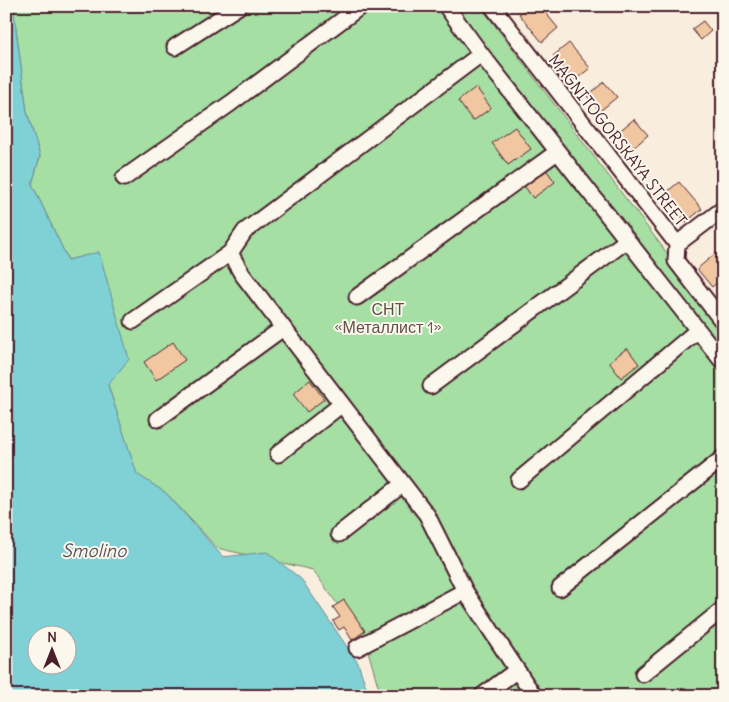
<svg xmlns="http://www.w3.org/2000/svg" width="729" height="702" font-family="Delius,sans-serif">
<rect width="100%" height="100%" fill="#f9eddd"/>
<filter id="ink" filterUnits="userSpaceOnUse"><feTurbulence type="fractalNoise" baseFrequency=".02" numOctaves="2"/><feDisplacementMap in="SourceGraphic" scale="10" xChannelSelector="R" yChannelSelector="G"/><feConvolveMatrix kernelMatrix="1 2 1 2 8 2 1 2 1" color-interpolation-filters="sRGB"/></filter>
<g filter="url(#ink)">
<path fill="#a5dfa4" stroke="#787f68" d="M13,6H480L723,327V696H381L366,644L313,570L217,548L166,493L137,475L108,385L99,253L68,260L32,184L40,156L27,112Z"/>
<path fill="#7fd1d6" stroke="#6a8a92" fill-rule="evenodd" d="M6,6H13L27,112L40,156L32,184L68,260L99,252L129,359L108,385L137,474L166,493L223,557L267,552L301,579L358,663L369,696H6ZM38,634H68V664H38Z"/>
<path fill="#f1c7a1" stroke="#4a1f2b" d="M529,6H540L558,28L542,42L519,14Z
M703,21L711,31L701,40L692,29Z
M569,43L590,68L574,81L553,56Z
M604,82L617,97L600,111L587,96Z
M476,87L491,108L473,121L458,101Z
M634,119L648,135L631,150L617,133Z
M515,127L531,149L508,165L492,143Z
M542,164L555,182L533,198L520,180Z
M679,182L702,209L686,222L663,195Z
M716,253L723,262V277L712,287L697,269Z
M173,342L185,360L156,380L144,362Z
M627,348L639,364L621,378L609,362Z
M310,380L324,399L307,412L293,394Z
M344,600L365,631L352,640L344,627L339,630L333,621L340,617L333,607Z"/>
<g fill="none" stroke-linecap="round" stroke-linejoin="round">
<defs>
<path id="minor" d="M446,6L481,54L723,362
M492,6L677,244L676,261L723,322
M175,47L239,6
M481,54L245,231L230,253L242,274L427,515L465,591L534,696
M124,178L231,103L361,6
M677,244L723,209
M357,297L557,152
M133,321L230,253
M431,386L626,241
M158,419L283,328
M278,454L342,404
M519,480L698,330
M339,534L403,484
M560,588L723,458
M357,648L465,591
M643,674L723,609
M482,696L517,670"/>
</defs>
<use href="#minor" stroke="#4a1f2b" stroke-width="19"/>
<use href="#minor" stroke="#fbf7ec" stroke-width="15"/>
</g>
</g>
<g text-anchor="middle" stroke-width="4" stroke-linejoin="round" paint-order="stroke">
<g font-size="16" fill="#4a1f2b" stroke="#fbf7ec">
<text transform="translate(618 140) rotate(52)" y="6">MAGNITOGORSKAYA STREET</text>
</g>
<g font-size="16" fill="#614f49" stroke="#fbf7ec">
<text x="388" y="315">СНТ<tspan x="388" dy="18">«Металлист 1»</tspan></text>
</g>
<g font-size="18" font-style="italic" fill="#5a545e" stroke="#fbf7ec">
<text x="94" y="557">Smolino</text>
</g>
</g>
<rect width="729" height="702" fill="none" stroke="#fbf7ec" stroke-width="25"/>
<rect x="12" y="12" width="704" height="677" fill="none" stroke="#4a1f2b" stroke-width="2" filter="url(#ink)"/>
<g transform="translate(52 650)"><circle r="24" fill="#fbf7ec" stroke="#b4a19f"/>
<path d="M0-4L9 19L0 12L-9 19Z" fill="#4a1f2b"/>
<text y="-8" font-size="14" font-weight="bold" text-anchor="middle" fill="#4a1f2b">N</text>
</g>
</svg>
